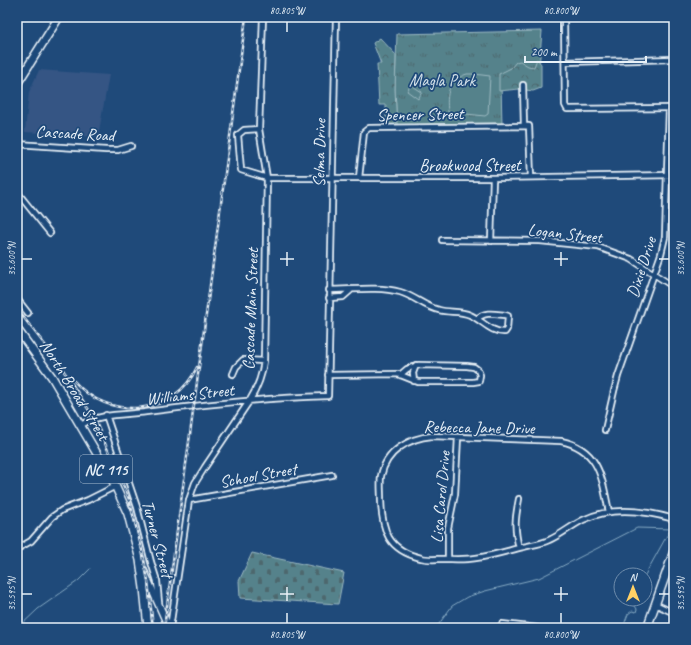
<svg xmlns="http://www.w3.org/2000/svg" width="691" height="645" font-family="Caveat,sans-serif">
<defs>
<pattern id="grass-tufts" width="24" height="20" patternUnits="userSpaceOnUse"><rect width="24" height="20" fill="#54828b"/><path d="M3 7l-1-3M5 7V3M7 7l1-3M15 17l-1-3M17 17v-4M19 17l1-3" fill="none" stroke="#4e686e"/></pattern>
<pattern id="forest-crowns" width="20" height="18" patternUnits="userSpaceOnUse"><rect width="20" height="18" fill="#54828b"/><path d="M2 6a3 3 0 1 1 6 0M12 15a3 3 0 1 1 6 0" fill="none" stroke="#4e686e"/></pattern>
<pattern id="cemetery-stones" width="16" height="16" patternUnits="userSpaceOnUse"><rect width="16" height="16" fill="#54828b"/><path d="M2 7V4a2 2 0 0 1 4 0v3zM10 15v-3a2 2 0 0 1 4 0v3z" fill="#4e686e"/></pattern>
</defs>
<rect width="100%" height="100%" fill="#1f4a7a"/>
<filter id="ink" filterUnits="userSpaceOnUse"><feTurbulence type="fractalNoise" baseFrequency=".025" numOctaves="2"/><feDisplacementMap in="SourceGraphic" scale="8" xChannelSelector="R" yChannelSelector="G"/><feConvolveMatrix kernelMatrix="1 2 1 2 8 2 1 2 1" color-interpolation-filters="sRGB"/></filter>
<g filter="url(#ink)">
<path fill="#345584" d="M39,70L109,75L98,137L25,132L29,92Z"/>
<path fill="url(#grass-tufts)" stroke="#9ebac2" d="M542,31L538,81L501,83L502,126L397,127L395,89L397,34Z"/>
<path fill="url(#forest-crowns)" stroke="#9ebac2" d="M380,38L396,55L395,89L397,127H386V105H379L377,64H381L373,43Z
M537,59L541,64V88L533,91L519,89L499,91V74L511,68L516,62L520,61L528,66L534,67Z"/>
<path fill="url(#cemetery-stones)" stroke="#9ebac2" d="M252,553L344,573L338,604L240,598L239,581Z"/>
<path fill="#54828b" stroke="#9ebac2" d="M467,74H474L490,76L488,114L485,116L448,112C446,94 448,80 467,74Z
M411,85L422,92L418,99L407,91Z"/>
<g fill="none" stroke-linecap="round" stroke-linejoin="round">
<path stroke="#87abc4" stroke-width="1" d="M645,575L670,530
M625,622L628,614L632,611L636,612L637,609L631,600L632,599
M18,628L38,609L78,581L90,569
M436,628L452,606L467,597L485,591L539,578L637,528L671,529L674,528"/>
<defs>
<path id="minor" d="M564,17L565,105L567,109L674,108
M565,62L674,59
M523,85L524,126
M259,129L244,130L238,135L241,170L267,178H493L674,175
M17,144L106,150H118L131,146
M359,178L364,132L369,128L529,126L531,177
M17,192L50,233
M442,240L540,241L598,247L631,259L674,287
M491,241L493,178
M329,290C352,290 378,286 400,292C414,296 425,307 439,310C449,313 460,310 470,315C482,320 491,333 505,332L507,329L508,316L505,315C495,314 485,311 477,319
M329,298L343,297L351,290
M17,299L28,313
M233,374L236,367L243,360L264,361
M328,375L398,374L418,382H473L479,381L480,375L478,370L474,367L467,366L418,365L407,369L400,375
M414,381L413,373L416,365
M106,415L137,507L151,562L157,581L159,603
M81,425C101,413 123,415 146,412C206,404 267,398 328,396L336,17
M605,430L614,391L618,376L661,254L665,237L669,108
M519,499C515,519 514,528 519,548
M189,500L332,475
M609,512C602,479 600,449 561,441L432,436C409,438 386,451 381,476C380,483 381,492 381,500C382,531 388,550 421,558C428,560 436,559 442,559C453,559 465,560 476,558C491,556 507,551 523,547C531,545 541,544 549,540C561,535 571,526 583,520C611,506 644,510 674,519
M17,549L31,541L52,517L62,510L88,500L116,486
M448,559V528L455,494L458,437
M655,604L674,613
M502,624L537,628
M170,628L189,500L195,483L205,467L250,400C258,387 262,376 264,361L267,178L259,129L263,17"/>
<path id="tertiary" d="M143,569L169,628"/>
<path id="secondary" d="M647,628L674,551"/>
<path id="primary" d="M17,84L59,17
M17,329L52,377L113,481L128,514L140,560L144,588L148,628"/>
</defs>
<use href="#minor" stroke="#e8f1f8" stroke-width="8"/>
<use href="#tertiary" stroke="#e8f1f8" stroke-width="9"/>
<use href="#secondary" stroke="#e8f1f8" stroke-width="10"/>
<use href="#primary" stroke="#e8f1f8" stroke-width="10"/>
<use href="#minor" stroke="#1f4a7a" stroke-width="4.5"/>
<use href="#tertiary" stroke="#1f4a7a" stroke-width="6"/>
<use href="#secondary" stroke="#1f4a7a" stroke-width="7"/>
<use href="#primary" stroke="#1f4a7a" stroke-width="7"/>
<defs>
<path id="rail" d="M17,309L56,359L94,418L129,499L142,550L148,581L153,628
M74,381C108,421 175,417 197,367
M164,628L246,17"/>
</defs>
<use href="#rail" stroke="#e8f1f8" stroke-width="2.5"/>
<use href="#rail" stroke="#1f4a7a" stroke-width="1" stroke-dasharray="3" stroke-linecap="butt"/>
</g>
</g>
<path fill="none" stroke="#e8f1f8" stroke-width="1.5" d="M287,22V32M561,22V32M287,252V266M561,252V266M22,259H32M280,259H294M554,259H568M659,259H669M287,587V601M561,587V601M22,594H32M280,594H294M554,594H568M659,594H669M287,613V623M561,613V623"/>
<g text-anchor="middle" stroke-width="3.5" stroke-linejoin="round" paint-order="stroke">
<rect fill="#1f4a7a" stroke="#acbfd2" stroke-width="1" x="80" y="455" width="52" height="28" rx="3"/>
<g font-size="16" font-weight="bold" fill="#e8f1f8">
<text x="106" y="475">NC 115</text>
</g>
<g font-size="17" fill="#d2e0e8" stroke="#1f4a7a">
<text x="442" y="86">Magla Park</text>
</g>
<g font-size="17" fill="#e8f1f8" stroke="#1f4a7a">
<text transform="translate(420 114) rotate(-1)" y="6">Spencer Street</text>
<text transform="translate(75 133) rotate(3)" y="6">Cascade Road</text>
<text transform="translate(319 153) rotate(-89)" y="6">Selma Drive</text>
<text x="470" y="171">Brookwood Street</text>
<text transform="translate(565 233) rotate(6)" y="6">Logan Street</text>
<text transform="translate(641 267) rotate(-72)" y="6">Dixie Drive</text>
<text transform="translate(250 309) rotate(-88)" y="6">Cascade Main Street</text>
<text transform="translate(75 390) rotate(58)" y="6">North Broad Street</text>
<text transform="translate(190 394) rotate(-6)" y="6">Williams Street</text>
<text transform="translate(479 427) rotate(1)" y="6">Rebecca Jane Drive</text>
<text transform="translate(258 475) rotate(-10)" y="6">School Street</text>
<text transform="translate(440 497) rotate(-85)" y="6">Lisa Carol Drive</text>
<text transform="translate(158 539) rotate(75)" y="6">Turner Street</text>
</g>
</g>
<rect width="691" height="645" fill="none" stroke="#1f4a7a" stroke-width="44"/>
<g transform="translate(633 587)"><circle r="19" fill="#1f4a7a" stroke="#6f8dac"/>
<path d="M0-3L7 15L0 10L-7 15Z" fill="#ffd166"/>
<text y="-6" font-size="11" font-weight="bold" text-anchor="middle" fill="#e8f1f8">N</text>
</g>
<path d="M525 56v6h121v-6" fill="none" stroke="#e8f1f8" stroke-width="2"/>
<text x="531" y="56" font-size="12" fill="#e8f1f8" stroke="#1f4a7a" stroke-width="3" paint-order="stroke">200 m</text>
<rect x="22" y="22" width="647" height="601" fill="none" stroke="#e8f1f8" stroke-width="1.5"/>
<g font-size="10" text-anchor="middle" fill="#e8f1f8">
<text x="287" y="14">80.805°W</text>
<text x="561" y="14">80.800°W</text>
<text transform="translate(11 259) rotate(-90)" y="4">35.600°N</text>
<text transform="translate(680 259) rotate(-90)" y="4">35.600°N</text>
<text transform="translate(11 594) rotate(-90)" y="4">35.595°N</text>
<text transform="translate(680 594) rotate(-90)" y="4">35.595°N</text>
<text x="287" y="638">80.805°W</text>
<text x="561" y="638">80.800°W</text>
</g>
</svg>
